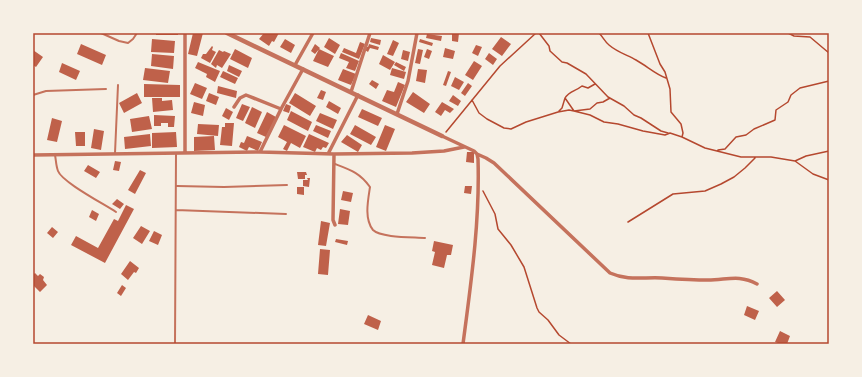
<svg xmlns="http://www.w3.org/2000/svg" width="862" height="377" font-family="'Sofia Sans Condensed',sans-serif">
<rect width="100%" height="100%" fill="#f6efe4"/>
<path fill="#bf614a" d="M156,33H178V35H156Z
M193,33H203L197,56L188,54Z
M264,33H279L274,42L272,41L269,46L259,39Z
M452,33H459L458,42L452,41Z
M427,34L442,36L441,41L426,38Z
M501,37L511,44L502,56L492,49Z
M329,38L340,45L335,54L324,47Z
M371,38L381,40L380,45L370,42Z
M152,39L175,41L174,53L151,52Z
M285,39L295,45L291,53L280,47Z
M420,39L433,43L432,46L419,42Z
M393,40L399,43L393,56L387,54Z
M360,42L365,44L359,59L342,52L344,48L356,53Z
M81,44L106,55L102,65L77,54Z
M315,44L320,48L315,54L311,51Z
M369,44L379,47L378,50L370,48L368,52L365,50L366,47H368Z
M476,45L482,47L478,56L472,53Z
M212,46L213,47L212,50L216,52L210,63L201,58L203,54H206Z
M445,48L455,51L453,59L443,57Z
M235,49L252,58L248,68L230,59Z
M319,49L334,56L328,67L313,61Z
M418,49L423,50L420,64L415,63Z
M427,49L432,51L429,59L424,57Z
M33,50L43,57L36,67L33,65Z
M219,50L223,52L224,51L231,54L222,68L217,65L216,68L211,64Z
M403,50L410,52L408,61L401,59Z
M341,53L359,61L355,71L346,68L349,62L339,58Z
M489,53L497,59L493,65L485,59Z
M152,54L174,56L173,69L151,66Z
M383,55L395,62L390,70L379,64Z
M474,61L482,66L473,80L465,75Z
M198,62L220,71L215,82L206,77L207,74L195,68Z
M396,62L406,67L404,71L394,65Z
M62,63L80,71L76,80L59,72Z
M229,65L242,71L239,77L227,71Z
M145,68L170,71L168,83L143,80Z
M392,68L406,72L404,79L390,75Z
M343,69L356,74L351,85L338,80Z
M418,69L427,70L425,83L416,81Z
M223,71L238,78L235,84L220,77Z
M448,71L451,72L446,86L443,85Z
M455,77L464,82L459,90L451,86Z
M372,80L379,84L376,89L369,84Z
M398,82L405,85L396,107L382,101L387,90L394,92Z
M195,83L207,88L202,99L190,94Z
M468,83L472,86L465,96L461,93Z
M144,84L180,85V97H144Z
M218,86L237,91L236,98L217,93Z
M321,90L326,92L323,100L317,98Z
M413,92L430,104L424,113L406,102Z
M137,93L142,103L124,113L119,103Z
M209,93L219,97L216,105L206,101Z
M295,93L316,106L310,116L289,103Z
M453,95L461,101L458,106L449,101Z
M152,98H162V101L172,100L173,110L153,112Z
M329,101L341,108L338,114L326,107Z
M194,102L205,105L203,116L191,113Z
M442,102L454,109L450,113L445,110L441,116L435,112Z
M242,104L250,107L243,121L236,118Z
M286,104L291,106L289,113L283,111Z
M252,107L262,112L255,128L245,123Z
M226,108L233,112L229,120L222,116Z
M362,109L382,118L378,126L358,117Z
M291,111L312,122L308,131L287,120Z
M267,112L276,117L266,137L257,133Z
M320,113L337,120L333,129L316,121Z
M154,115L175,116L174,127H168V123H161V126H154Z
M149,116L152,129L132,132L130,119Z
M52,118L62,121L57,142L47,140Z
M225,123H234L232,146L220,145L222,127H225Z
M198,124L219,125L218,136L197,134Z
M284,125L306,136L300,148L291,143L287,151L283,149L287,142L278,137Z
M316,125L331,131L328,138L313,131Z
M355,125L376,137L371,145L350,134Z
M385,125L395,129L386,151L376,147Z
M94,129L104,131L101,150L91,148Z
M75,132H85V146H76Z
M176,132L177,147L152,148V133Z
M150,134L151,146L125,149L124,137Z
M309,134L329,143L326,148L323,147L321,150L317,148L315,152L303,147Z
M347,135L362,145L358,152L341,142Z
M214,136L215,150L194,151V137Z
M247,136L262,142L258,151L249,147L247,151L239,147L241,142L244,143Z
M467,152H474V163L466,162Z
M115,161L121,162L119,171L113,170Z
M88,165L100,172L96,178L84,171Z
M140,170L146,173L135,194L128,190Z
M297,172H306L307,175H305V179H298Z
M307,178H310L309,187L303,186V180H308Z
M465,186H472L471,194L464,193Z
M297,187H304V195L297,194Z
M343,191L353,193L351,202L341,200Z
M117,199L124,204L120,209L112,204Z
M126,205L134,209L105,263L71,245L76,236L98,248L114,219L118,221Z
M340,209L350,211L348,225L338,224Z
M92,210L99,214L96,221L89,217Z
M321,221L330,223L326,246L318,245Z
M141,226L150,231L142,244L133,238Z
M52,227L58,232L53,238L47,233Z
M154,231L162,235L158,245L149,241Z
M336,239L348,241L347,245L335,242Z
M434,241L453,245L451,255H447L444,268L432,265L435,252L432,251Z
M320,249L330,250L328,275L318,274Z
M130,261L139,268L136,273L134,272L128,280L121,274Z
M35,273L38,276L40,274L44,277L43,280L47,285L40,292L33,285V275Z
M122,285L126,288L121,296L117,293Z
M777,291L785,300L777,307L769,298Z
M747,306L759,311L755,320L744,315Z
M368,315L381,321L378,330L364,324Z
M780,331L790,336L787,344H781L775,342Z"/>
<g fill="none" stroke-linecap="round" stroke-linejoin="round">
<path stroke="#b5482f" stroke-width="1.5" d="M539,33L549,46L550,51L562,62L567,63L586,74L608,97L624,106L634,115L641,118L661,131L668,133
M599,33C603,37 605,42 609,45C617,52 627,55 636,60C647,66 655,74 666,78
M648,33L660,64L665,72L670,89L671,112L681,124L683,133L682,137
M788,33L794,36L810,37L829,53
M565,98C569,91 576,91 582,86L588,88L595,84
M472,100L479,113L487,119L504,128L511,129L526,122L558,112L569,110L574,111L590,115L604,122L618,124L643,131L665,135L670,133L682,137L705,148L741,157H771L795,161L813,174L829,180
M559,111L562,108L565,98L574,111L590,109L597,103L603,102L610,98
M446,132L500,66L536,33
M718,150L725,149L736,137L746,135L754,129L775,120L776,110L788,102L791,95L800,88L829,81
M795,161L806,156L829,151
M483,191L495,214L498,229L511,245L524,267L537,308L539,312L548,320L559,335L571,344
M628,222L673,194L705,191L721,184L734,177L745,168L755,158"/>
<path stroke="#c5725c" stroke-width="2" d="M101,33L119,41L128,43L133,39L137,33
M33,95L46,91L106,89
M115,153L118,85
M55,155C56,160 56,166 58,171C62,182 104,204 116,212
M335,164C351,170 360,173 370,187C368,200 364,219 373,230C381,238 414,237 425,238
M177,186L224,187L287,185
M176,210L286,214
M175,344L176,154"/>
<path stroke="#c5725c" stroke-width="3.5" d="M295,65L313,33
M351,92L370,33
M234,107L240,98L246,95L281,109
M397,114L408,81L417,33
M442,136L474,151L477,154L478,159C480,221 471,283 463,344
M260,152L281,109L303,69
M185,153V33
M328,154L358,95
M334,154L333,220L335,225
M477,154L486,158L494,163L610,273C628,281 643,277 662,278C677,279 693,280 708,280C727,280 739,274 757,284
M33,155L260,152L334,154L412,153L444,151L464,147"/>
<path stroke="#c5725c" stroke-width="4.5" d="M227,33L442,136"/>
</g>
<rect width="862" height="377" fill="none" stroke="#f6efe4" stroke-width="68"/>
<rect x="34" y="34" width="794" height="309" fill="none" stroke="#b5482f" stroke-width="1.5"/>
</svg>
